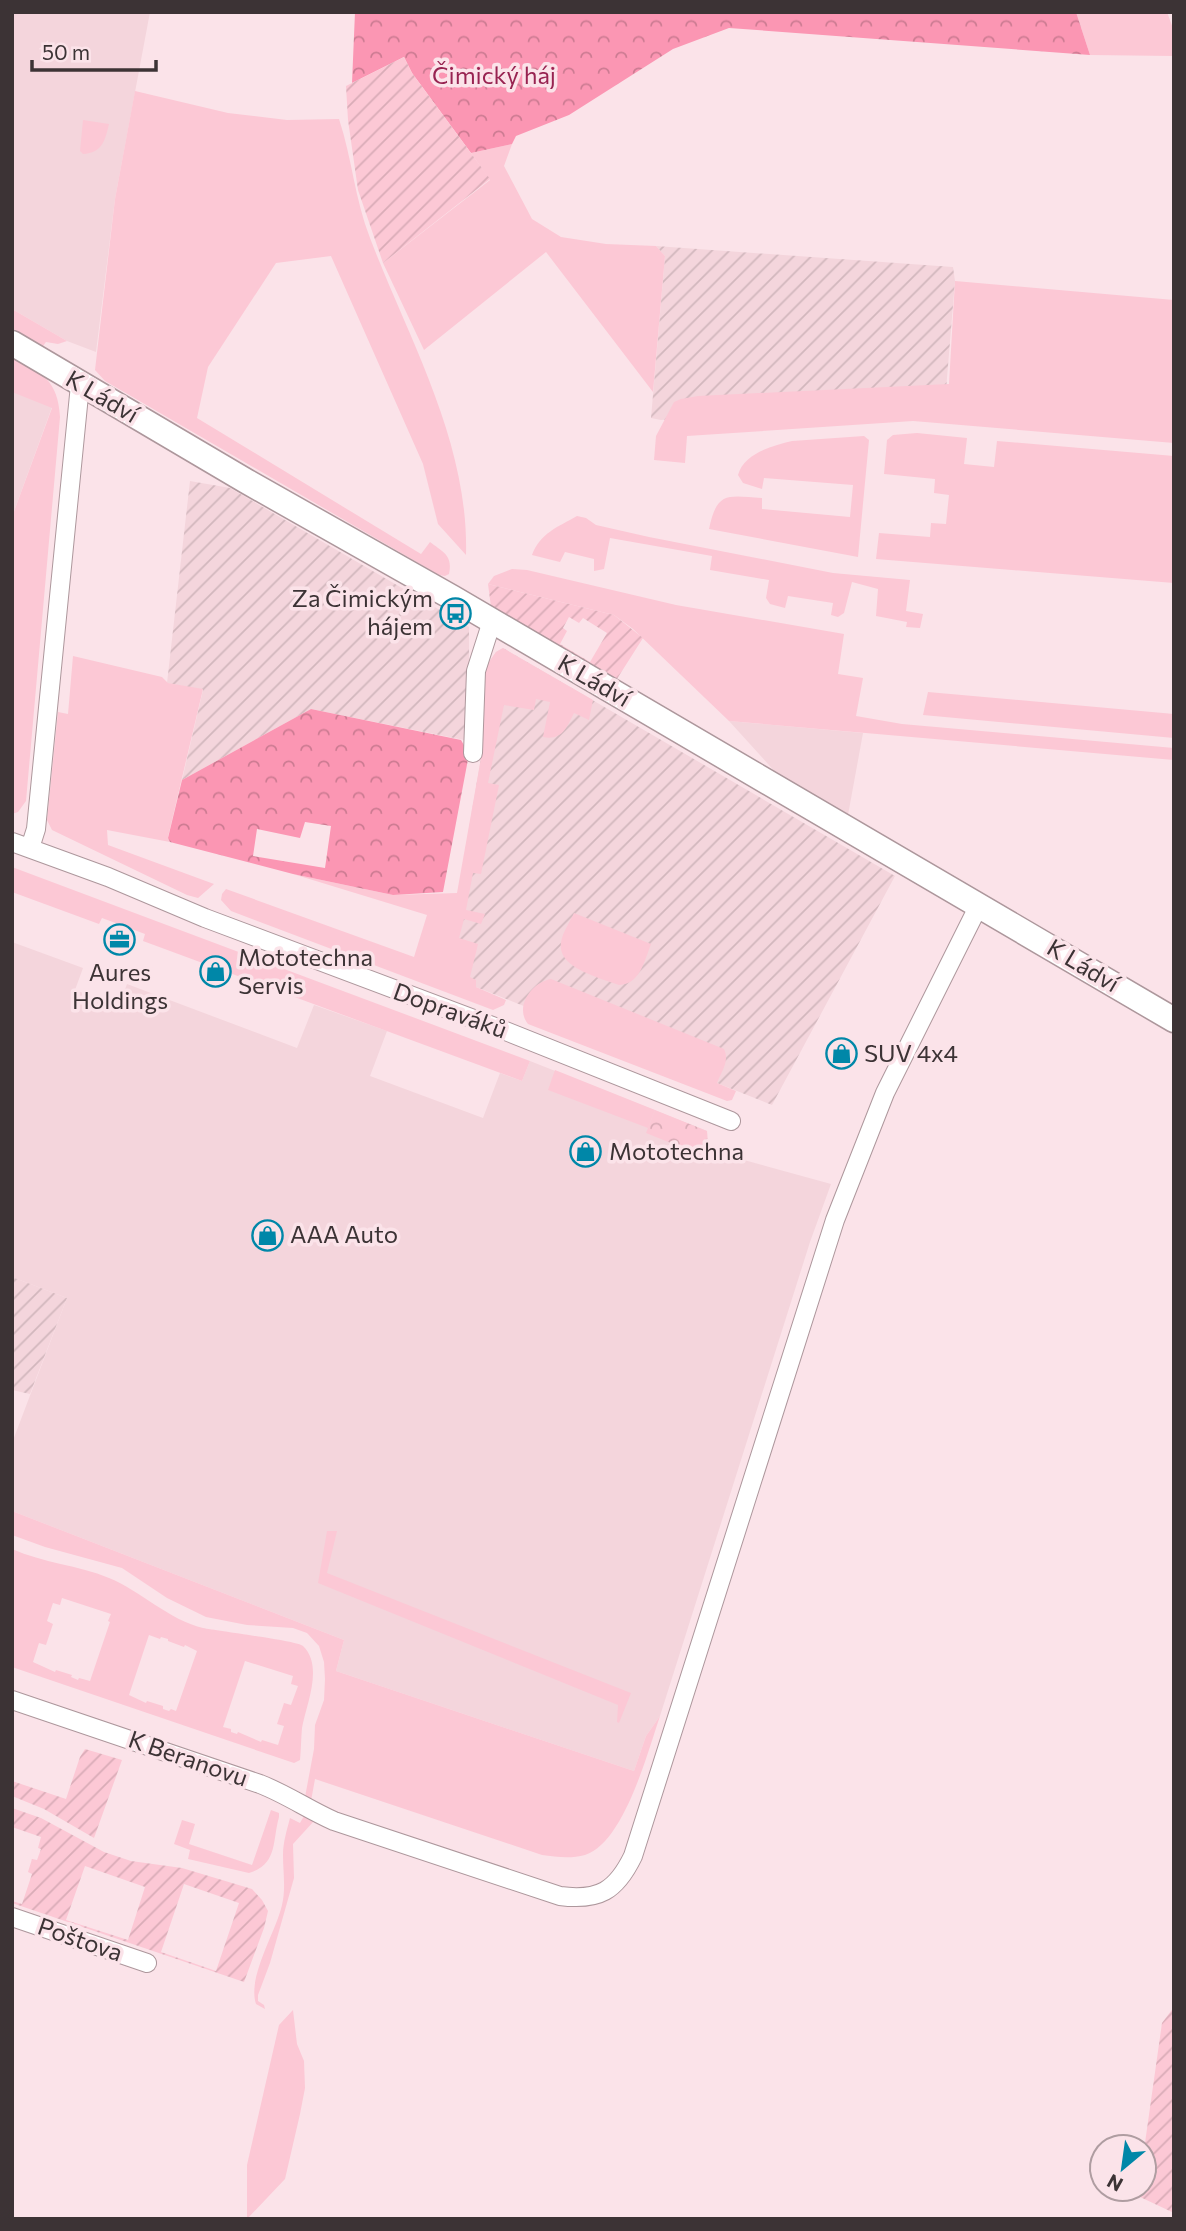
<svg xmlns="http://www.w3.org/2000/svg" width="1186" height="2231" font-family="Commissioner,sans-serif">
<defs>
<pattern id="industrial-furrows" width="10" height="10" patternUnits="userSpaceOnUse" patternTransform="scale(1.75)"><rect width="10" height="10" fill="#f4d5dc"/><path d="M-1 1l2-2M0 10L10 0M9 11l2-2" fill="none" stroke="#d2b7bd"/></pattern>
<pattern id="forest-crowns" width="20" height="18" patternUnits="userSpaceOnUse" patternTransform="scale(1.75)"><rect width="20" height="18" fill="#fb96b3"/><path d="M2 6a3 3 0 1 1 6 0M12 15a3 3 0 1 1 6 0" fill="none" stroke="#cc7b92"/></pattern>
<pattern id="park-crowns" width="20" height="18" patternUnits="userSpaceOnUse" patternTransform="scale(1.75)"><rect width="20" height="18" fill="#fcc8d5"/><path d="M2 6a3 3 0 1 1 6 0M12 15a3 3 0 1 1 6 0" fill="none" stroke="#d9acb7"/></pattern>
<pattern id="garden-furrows" width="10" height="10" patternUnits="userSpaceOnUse" patternTransform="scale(1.75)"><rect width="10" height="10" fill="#fcc8d5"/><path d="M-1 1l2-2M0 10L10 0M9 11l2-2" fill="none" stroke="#d9acb7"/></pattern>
</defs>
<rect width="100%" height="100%" fill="#fbe3e9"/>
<path fill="#f4d5dc" d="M12,12H150L115,199L96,352L67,341L12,309Z
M12,356L52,407L12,517Z
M729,721L863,733L848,815L778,775Z
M12,942L83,968L75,990L119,1006L127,984L297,1048L314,1005L387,1031L370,1076L483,1118L500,1073L522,1081L530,1061L707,1131L708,1152L733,1157L831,1184L810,1242L660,1716L646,1736L634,1771L336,1671L344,1640L12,1511V1443L67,1298L12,1277Z"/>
<path fill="url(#industrial-furrows)" d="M656,246L953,267L955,281L946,390L661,420L651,418L665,256Z
M190,481L230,488L469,627V741L311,709L182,780L203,690L167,683Z
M503,648L895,876L772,1105L446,975L458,893L481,758L482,672L496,652Z
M12,1277L67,1298L30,1394L12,1390Z"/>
<path fill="#fcc8d5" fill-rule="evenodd" d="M1076,12H1167L1174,31V56L1090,55Z
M135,91L228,113L287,120L339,119C352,158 355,200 370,238C409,340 469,442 466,555L438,524L423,464L331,256L276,263L208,367L197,418L421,554L430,542C443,552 453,555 449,574L445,576L439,575L105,381L95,370L115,199Z
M83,120L109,124C105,141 102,153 83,154L80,151Z
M512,144L504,166L532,219L561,237L606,244L656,246L665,256L653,392L546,252L424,350L383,263L490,180L471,153Z
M955,281L1174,300V443L913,421L687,436L685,463L654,460L656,436L674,402L681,399L698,396L949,384Z
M12,309L67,341L58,344L46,342L43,346L12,328Z
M12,356C42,373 58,380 60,417L26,801L18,812L12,814V517L52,408L12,392Z
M917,433L967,438L964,464L994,467L997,441L1174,456V583L876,559L879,533L930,537L931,523L946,524L949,495L934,493L935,479L884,474L887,440L893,435Z
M864,436L869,440L858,557L709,529C717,491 727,496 762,498V509L850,517L853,485L764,478L762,489L743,483L738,475C744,453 772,446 792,441Z
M577,516L586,518L596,525L649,537L833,573L910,580L906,611L923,614L920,628L906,627L907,622L876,616L878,589L852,582L844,613L838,617L831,615L833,603L788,596L785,608L770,604L766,598L769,580L710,570L712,556L610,538L604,569L594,571V559L565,552L560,562L532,555C540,533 558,527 577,516Z
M512,569L527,570L676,605L844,634L838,674L863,678L856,716L902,724L1174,748V760L729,721L633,629L614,615L488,584L494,576Z
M503,648L593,700L589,720L574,713C567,727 562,741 543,737L550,702L536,699L534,710L504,705L488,783L499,785L481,874L473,873L466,910L485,914L481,924L464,919L459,938L478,944L470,977L476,980V987L506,1000L504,1005L493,1010L231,911L221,900L222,894L226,889L414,957L427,915L293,874L393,895L457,893L481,758L482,672L496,652Z
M73,656L162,677L168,683L203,689L168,837L170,842L107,830L108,845L214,884L198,898L187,895L52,830L47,820L58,712L68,714Z
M928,692L1174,714V738L923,715Z
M12,867L530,1061L522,1081L143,941L145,934L102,918L99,924L12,892Z
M574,913L651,944C644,962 640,984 619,985C601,978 557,968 561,943C562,933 570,922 574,913Z
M551,979L724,1049C730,1061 721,1072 717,1083L736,1091L732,1100L727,1101L528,1024C514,1007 532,982 551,979Z
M555,1070L655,1110L648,1128L548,1090Z
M12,1511L344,1640L336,1671L634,1771L646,1736L660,1716C648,1751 624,1843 585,1855C571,1859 556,1857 542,1855L315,1779L311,1801L305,1797L314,1749L315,1725L324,1700L325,1679L324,1662L319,1646L307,1633L293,1628L247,1625L206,1617L167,1598L122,1568L45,1547L12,1535Z
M327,1531H337L327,1573L631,1693L619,1723L617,1722L618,1705L318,1583Z
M12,1549C43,1563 78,1565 109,1578C141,1591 169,1620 203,1628C218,1631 298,1641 303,1646C324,1666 306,1705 302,1728C301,1739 301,1750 300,1760L294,1763L12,1667ZM62,1598L111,1614L108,1621L110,1622L90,1681L79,1678L78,1680L71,1677L72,1675L56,1670L55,1672L33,1662L39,1643L46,1645L53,1624L47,1621L53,1603L60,1605ZM149,1635L160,1639L161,1637L168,1639V1641L184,1647L185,1645L197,1651L176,1711L171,1709L169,1711L163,1709V1706L147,1701L146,1703L129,1695ZM245,1661L293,1676L291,1684L298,1686L291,1705L284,1703L277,1724L284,1726L278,1745L262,1740L261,1742L238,1732L237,1734L231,1732V1729L223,1727Z
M271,1810L279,1813V1817C272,1842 278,1864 249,1873L188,1859L190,1850L174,1844L182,1820L195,1824L189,1844L252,1865Z
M304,1816L314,1821L293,1844L294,1878L270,1963L258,1995V2001L264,2005L265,2009L256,2004C247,1977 276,1932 282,1905C286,1888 283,1872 283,1855C283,1842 287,1830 290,1818L300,1823Z
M293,2010L297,2044L304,2061L305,2088L300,2114L285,2179L247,2219V2165L279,2025Z"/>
<path fill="url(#forest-crowns)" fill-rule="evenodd" d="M355,12H1076L1090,55L729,28L673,49L569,115L516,136L512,144L471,153L412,73L404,57L352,83Z
M311,709L461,740L469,754L443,892L393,895L293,874L170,842L168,838L182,780ZM305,822L331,826L325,868L253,856L257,829L300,838Z"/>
<path fill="url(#park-crowns)" d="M655,1110L707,1131L708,1147L702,1145L698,1154L646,1133Z"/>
<path fill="url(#garden-furrows)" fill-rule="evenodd" d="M404,57L412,73L490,179L383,263L358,190L348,120L346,86Z
M488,584L614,615L643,638L615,682L491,607ZM569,617L579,623L583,618L607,633L590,662L560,644L567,631L563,628Z
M85,1749L122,1760L94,1838L44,1809L12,1796V1781L66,1799L80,1757Z
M12,1808L41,1818L104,1852L131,1861L182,1868L252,1889L262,1900L268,1911L264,1928L244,1982L12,1903V1901L22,1904L32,1874L28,1872L32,1859L37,1860L41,1849L38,1848L41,1837L12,1827ZM85,1866L145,1887L128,1940L66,1920ZM184,1884L239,1903L216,1971L161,1952Z
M1174,2007V2213L1138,2196V2189H1144V2150L1162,2023Z"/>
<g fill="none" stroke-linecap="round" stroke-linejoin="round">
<defs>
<path id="street" d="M473,753L476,671L492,621
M12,842L108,877L205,918L503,1030L731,1121
M30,848L36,829L80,385
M12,1700L260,1784C286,1794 309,1810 334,1821L560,1896C599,1901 616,1891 633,1856L835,1220L885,1093L979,905
M12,1917L147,1963"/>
<path id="secondary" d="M12,343L246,481L453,598L1174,1020"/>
</defs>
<use href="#street" stroke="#ad979c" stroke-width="20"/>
<use href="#secondary" stroke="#ad979c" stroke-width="27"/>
<use href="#street" stroke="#fff" stroke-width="18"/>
<use href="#secondary" stroke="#fff" stroke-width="24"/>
</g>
<defs>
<symbol id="bus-ring" viewBox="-11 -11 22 22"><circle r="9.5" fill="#fbe3e9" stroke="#0087a8" stroke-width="1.5"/><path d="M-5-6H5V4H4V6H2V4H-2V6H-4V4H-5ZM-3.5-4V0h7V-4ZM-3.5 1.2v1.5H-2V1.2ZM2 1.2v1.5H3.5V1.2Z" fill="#0087a8"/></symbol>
<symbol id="office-ring" viewBox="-11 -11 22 22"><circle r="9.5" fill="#fbe3e9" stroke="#0087a8" stroke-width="1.5"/><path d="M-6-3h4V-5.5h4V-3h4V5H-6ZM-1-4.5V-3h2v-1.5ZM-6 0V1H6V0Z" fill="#0087a8"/></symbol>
<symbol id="shop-ring" viewBox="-11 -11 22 22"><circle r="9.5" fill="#fbe3e9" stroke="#0087a8" stroke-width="1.5"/><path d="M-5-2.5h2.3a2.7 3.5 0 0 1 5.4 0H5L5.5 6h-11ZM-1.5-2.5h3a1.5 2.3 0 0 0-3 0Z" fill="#0087a8"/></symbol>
</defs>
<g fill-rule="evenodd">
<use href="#bus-ring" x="438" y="596" width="35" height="35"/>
<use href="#office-ring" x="102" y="922" width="35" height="35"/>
<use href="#shop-ring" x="198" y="954" width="35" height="35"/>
<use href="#shop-ring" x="824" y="1036" width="35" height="35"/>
<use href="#shop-ring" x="568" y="1134" width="35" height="35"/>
<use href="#shop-ring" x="250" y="1218" width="35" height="35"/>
</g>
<g text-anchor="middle" stroke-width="7" stroke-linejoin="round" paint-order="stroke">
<g font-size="24" fill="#982351" stroke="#fbe3e9">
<text x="494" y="84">Čimický háj</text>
</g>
<g font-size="24" fill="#3c3335" stroke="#fbe3e9">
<text transform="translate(102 397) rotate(30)" y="8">K Ládví</text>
<text transform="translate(594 681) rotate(30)" y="8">K Ládví</text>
<text transform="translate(1083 966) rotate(31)" y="8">K Ládví</text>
<text transform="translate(450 1011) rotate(20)" y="8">Dopraváků</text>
<text transform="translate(188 1759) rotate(19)" y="8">K Beranovu</text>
<text transform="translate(80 1940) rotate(19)" y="8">Poštova</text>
</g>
<g font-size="24" fill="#3c3335" stroke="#fbe3e9" text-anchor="start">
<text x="433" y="607" text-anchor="end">Za Čimickým<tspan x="433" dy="28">hájem</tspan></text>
<text x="238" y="966">Mototechna<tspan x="238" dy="28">Servis</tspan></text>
<text x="120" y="981" text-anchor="middle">Aures<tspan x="120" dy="28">Holdings</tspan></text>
<text x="864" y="1062">SUV 4x4</text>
<text x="609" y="1160">Mototechna</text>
<text x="290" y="1243">AAA Auto</text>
</g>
</g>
<rect width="1186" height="2231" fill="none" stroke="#3c3335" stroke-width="28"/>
<g transform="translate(1123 2168) rotate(209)"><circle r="33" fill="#fbe3e9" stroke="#af9da1" stroke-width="2"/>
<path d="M0-5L12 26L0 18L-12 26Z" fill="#0087a8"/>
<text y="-10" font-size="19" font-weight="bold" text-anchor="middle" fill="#3c3335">N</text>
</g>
<path d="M32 60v10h124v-10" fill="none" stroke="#3c3335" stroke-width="3.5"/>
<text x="42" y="60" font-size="21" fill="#3c3335" stroke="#fbe3e9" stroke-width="5" paint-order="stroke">50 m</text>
</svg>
